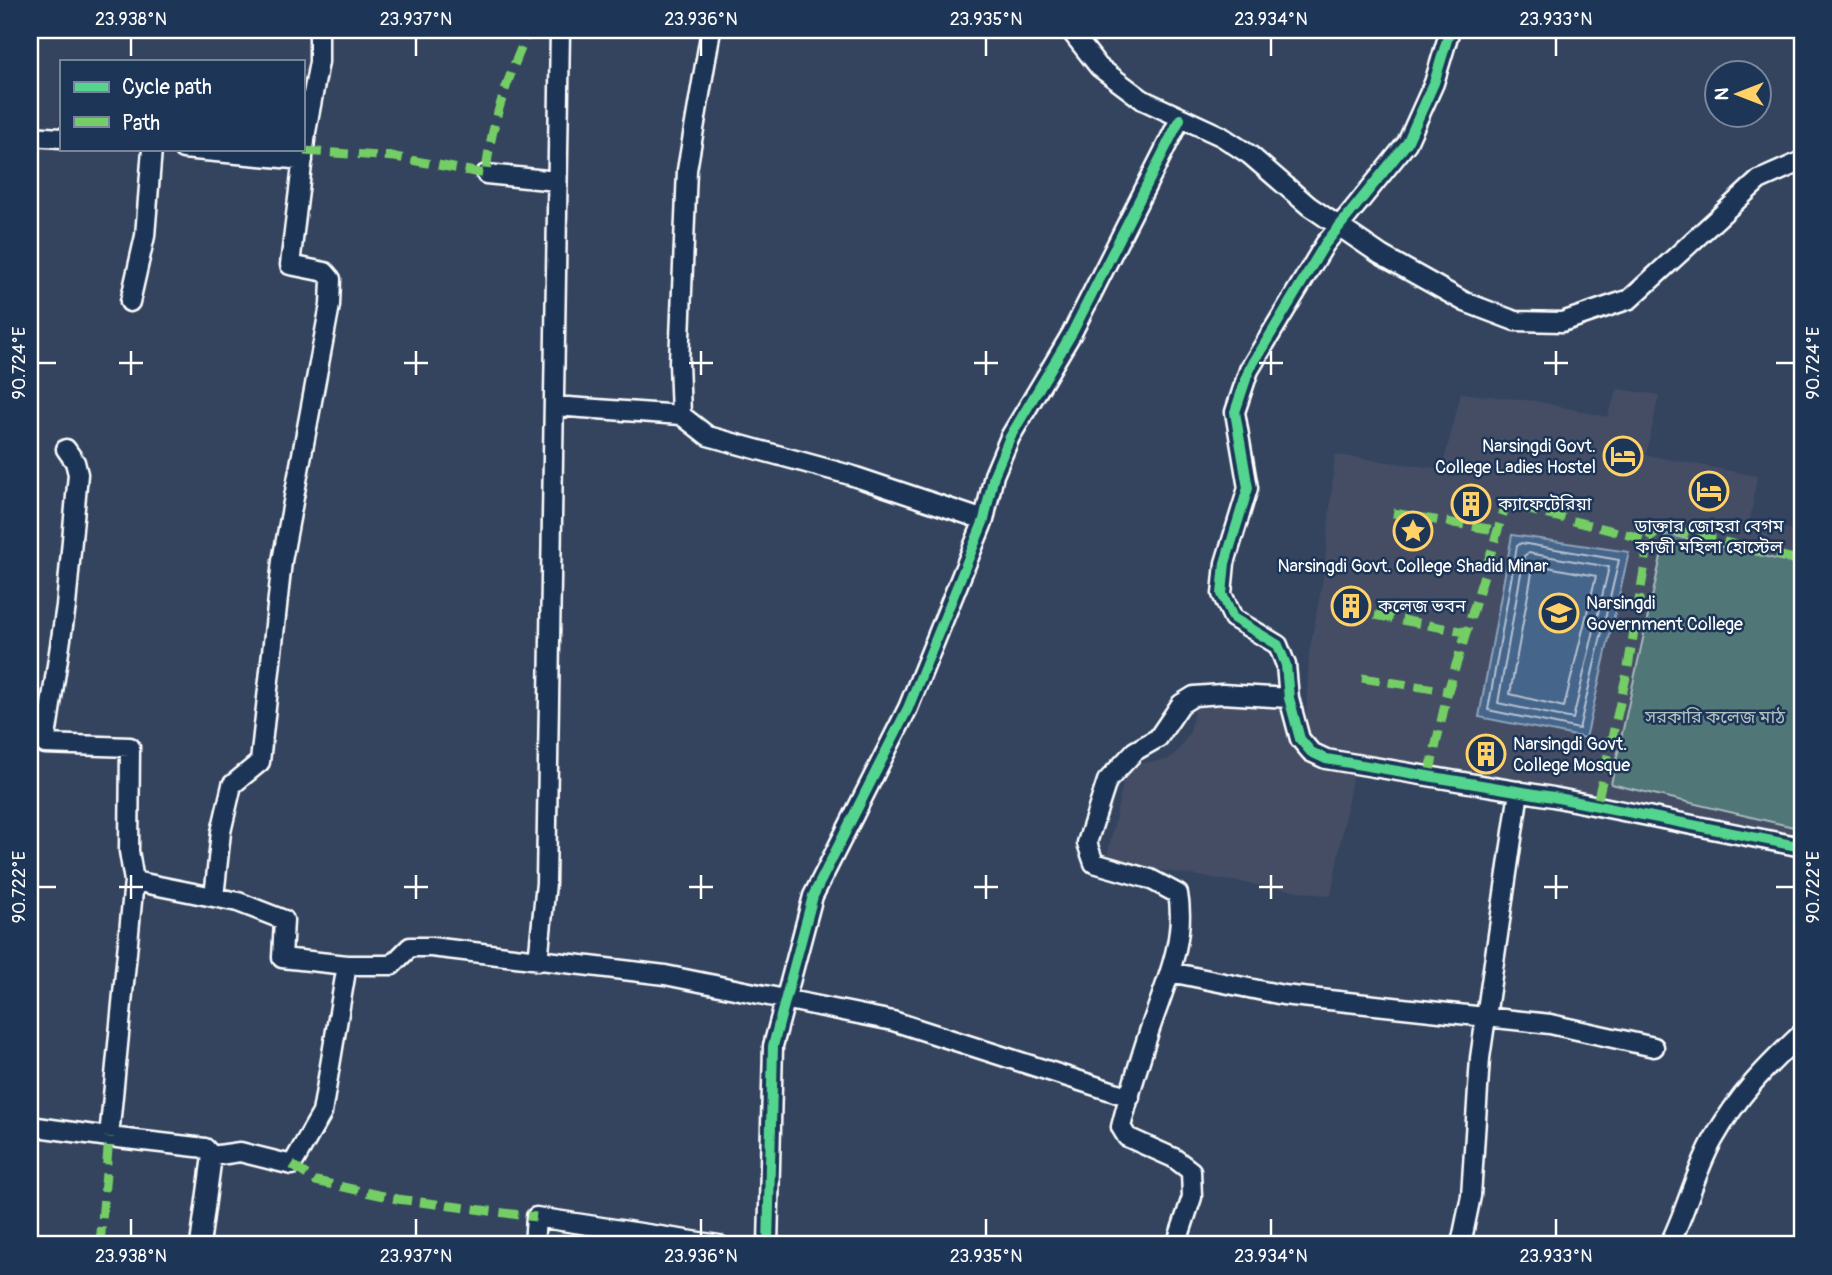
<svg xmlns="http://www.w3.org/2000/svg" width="1832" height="1275" font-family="Pangolin,'Noto Sans Bengali',sans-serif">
<rect width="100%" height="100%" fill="#34445f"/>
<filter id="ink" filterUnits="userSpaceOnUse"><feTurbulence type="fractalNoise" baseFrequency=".0143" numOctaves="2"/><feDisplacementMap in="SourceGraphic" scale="14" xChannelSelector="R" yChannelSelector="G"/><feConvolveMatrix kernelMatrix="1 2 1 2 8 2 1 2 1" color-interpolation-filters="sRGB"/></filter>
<g filter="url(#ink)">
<path fill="#444e65" d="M1618,389L1659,395L1646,455L1757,476L1750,521L1802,532V845L1341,757L1305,743L1309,654L1324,573L1335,455L1442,469L1461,393L1535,401L1607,417Z
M1197,698L1286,709L1292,738L1300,754L1354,766L1331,896L1106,862L1127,765L1167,760L1178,751L1190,732Z"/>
<path fill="#517678" stroke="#a8babc" stroke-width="2" d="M1666,534L1802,565V829L1611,784Z"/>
<path fill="#45658b" stroke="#8fa3b9" stroke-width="2" d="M1512,535L1629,552L1586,738L1479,717Z"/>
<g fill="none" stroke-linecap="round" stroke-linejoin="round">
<path stroke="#b5c1d1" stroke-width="2" d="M1521,543L1619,560L1579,729L1488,710L1517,546Z
M1528,553L1609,567L1573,719L1498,703L1524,556Z
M1537,565L1596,576L1564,707L1510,694L1533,567Z"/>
<defs>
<path id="minor" d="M711,30L687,170L679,362L681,415L708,436L850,475L984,520
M1070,30L1099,67L1143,100L1221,136L1250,155L1309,206L1381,255L1465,302L1515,321L1562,322L1630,299L1759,180L1802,161
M1450,30L1434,83L1407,143L1325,244L1249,370L1235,412L1248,488L1225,563L1222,594L1233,618L1278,645L1286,665L1289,698L1300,739L1311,752L1326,759L1553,797L1802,847
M30,136L61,138
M183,149L303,160
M486,174L557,181
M130,302L145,236L152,149
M554,406L681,415
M66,449L75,462L78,474L66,606L45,744L130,747L129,851L134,881L109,1137L205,1148L212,1156L200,1245
M134,881L238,902L284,920L282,958L347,965H392L410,947H431L665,975L893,1021L1130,1097
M214,897L221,832L232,785L260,762L282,561L330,305L331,279L325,272L290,265L306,132L319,62V30
M538,961L546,883L560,30
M1170,972L1283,995L1550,1024L1654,1047
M30,1126L109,1137
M212,1156L240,1152L292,1165L322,1113L347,965
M1461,1244L1471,1196L1480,1058L1519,791
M534,1245L536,1217L719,1245
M768,1245L773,1046L813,896L908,708L984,520L994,475L1010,437L1072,333L1180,119
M1176,1245L1192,1197L1191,1171L1174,1158L1127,1137L1121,1127C1129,1095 1139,1063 1149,1032C1163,989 1187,941 1178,894L1150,879L1094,863L1087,843L1107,781L1135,751L1158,738L1181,704L1194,696L1222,694L1289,698
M1669,1245C1686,1212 1695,1172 1713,1140C1739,1094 1765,1068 1802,1033"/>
</defs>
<use href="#minor" stroke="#fff" stroke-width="23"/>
<use href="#minor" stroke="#1d3557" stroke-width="18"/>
<path stroke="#74ce65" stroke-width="9" stroke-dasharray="18 9" stroke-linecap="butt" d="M304,151L395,157L486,174C490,125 509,75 529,30
M1393,513L1495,530
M1649,540L1659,529H1670L1802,561
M1375,615L1465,632
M1362,678L1448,691
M1429,775L1448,691L1506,504L1649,540L1627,673L1596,807
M292,1165L316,1181L397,1199L536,1217
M100,1245L109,1137"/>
<defs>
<path id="cycleway" d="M1450,30L1434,83L1407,143L1325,244L1249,370L1235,412L1248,488L1225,563L1222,594L1233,618L1278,645L1286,665L1289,698L1300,739L1311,752L1326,759L1553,797L1802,847
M768,1245L773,1046L813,896L908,708L984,520L994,475L1010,437L1072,333L1180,119"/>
</defs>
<use href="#cycleway" stroke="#1d3557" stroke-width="15"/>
<use href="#cycleway" stroke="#53d58f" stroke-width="10"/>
</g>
</g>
<path fill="none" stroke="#fff" stroke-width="2.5" d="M131,38V56M416,38V56M701,38V56M986,38V56M1271,38V56M1556,38V56M131,351V375M416,351V375M701,351V375M986,351V375M1271,351V375M1556,351V375M38,363H56M119,363H143M404,363H428M689,363H713M974,363H998M1259,363H1283M1544,363H1568M1776,363H1794M131,875V899M416,875V899M701,875V899M986,875V899M1271,875V899M1556,875V899M38,887H56M119,887H143M404,887H428M689,887H713M974,887H998M1259,887H1283M1544,887H1568M1776,887H1794M131,1219V1236M416,1219V1236M701,1219V1236M986,1219V1236M1271,1219V1236M1556,1219V1236"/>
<defs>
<symbol id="hotel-ring" viewBox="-11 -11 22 22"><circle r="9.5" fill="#1d3557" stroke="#ffd166" stroke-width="1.5"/><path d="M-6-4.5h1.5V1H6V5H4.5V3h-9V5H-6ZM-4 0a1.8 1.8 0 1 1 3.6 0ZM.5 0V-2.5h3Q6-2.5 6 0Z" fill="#ffd166"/></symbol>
<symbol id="building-ring" viewBox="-11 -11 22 22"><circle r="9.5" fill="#1d3557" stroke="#ffd166" stroke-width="1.5"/><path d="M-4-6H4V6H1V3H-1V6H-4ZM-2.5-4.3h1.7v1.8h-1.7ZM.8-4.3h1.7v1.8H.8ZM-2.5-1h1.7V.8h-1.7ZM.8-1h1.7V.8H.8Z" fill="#ffd166"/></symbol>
<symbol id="sight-ring" viewBox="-11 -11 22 22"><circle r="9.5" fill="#1d3557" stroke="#ffd166" stroke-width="1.5"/><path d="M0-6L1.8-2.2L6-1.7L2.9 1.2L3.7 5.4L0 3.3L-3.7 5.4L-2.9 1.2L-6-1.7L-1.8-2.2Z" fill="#ffd166"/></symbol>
<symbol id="university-ring" viewBox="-11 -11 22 22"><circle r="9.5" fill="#1d3557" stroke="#ffd166" stroke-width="1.5"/><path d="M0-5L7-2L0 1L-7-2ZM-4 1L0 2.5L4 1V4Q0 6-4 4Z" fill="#ffd166"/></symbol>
</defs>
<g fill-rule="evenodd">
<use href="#hotel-ring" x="1601" y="434" width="44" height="44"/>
<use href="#hotel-ring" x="1687" y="469" width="44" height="44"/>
<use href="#building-ring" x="1449" y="482" width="44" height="44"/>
<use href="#sight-ring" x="1391" y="509" width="44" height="44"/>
<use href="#building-ring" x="1329" y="584" width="44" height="44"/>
<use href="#university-ring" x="1537" y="591" width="44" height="44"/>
<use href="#building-ring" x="1464" y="732" width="44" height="44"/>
</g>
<g text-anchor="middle" stroke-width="5" stroke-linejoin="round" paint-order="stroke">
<g font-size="18" fill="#fff" stroke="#1d3557" text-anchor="start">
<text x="1596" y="452" text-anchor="end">Narsingdi Govt.<tspan x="1596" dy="21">College Ladies Hostel</tspan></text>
<text x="1498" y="510">ক্যাফেটেরিয়া</text>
<text x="1709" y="532" text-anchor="middle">ডাক্তার জোহরা বেগম<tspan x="1709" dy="21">কাজী মহিলা হোস্টেল</tspan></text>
<text x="1413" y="572" text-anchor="middle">Narsingdi Govt. College Shadid Minar</text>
<text x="1586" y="609">Narsingdi<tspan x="1586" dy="21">Government College</tspan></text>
<text x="1378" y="612">কলেজ ভবন</text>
<text x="1513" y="750">Narsingdi Govt.<tspan x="1513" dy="21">College Mosque</tspan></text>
</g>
<g font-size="18" fill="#b1c1c2" stroke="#1d3557">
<text x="1715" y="723">সরকারি কলেজ মাঠ</text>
</g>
</g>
<rect width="1832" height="1275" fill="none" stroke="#1d3557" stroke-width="77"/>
<rect x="60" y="60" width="245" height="91" fill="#1d3557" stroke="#77869a" stroke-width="2"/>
<rect x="74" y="82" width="35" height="10" fill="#53d58f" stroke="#77869a" stroke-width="2"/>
<text x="122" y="94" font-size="21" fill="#ffffff">Cycle path</text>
<rect x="74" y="117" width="35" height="10" fill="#74ce65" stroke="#77869a" stroke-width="2"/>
<text x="122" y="130" font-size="21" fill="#ffffff">Path</text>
<g transform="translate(1738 94) rotate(270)"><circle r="33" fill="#1d3557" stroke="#77869a" stroke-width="2"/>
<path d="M0-5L12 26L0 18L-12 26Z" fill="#ffd166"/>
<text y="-10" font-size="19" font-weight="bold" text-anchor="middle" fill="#ffffff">N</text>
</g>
<rect x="38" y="38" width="1756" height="1198" fill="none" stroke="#fff" stroke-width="2.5"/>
<g font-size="18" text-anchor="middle" fill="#fff">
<text x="131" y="25">23.938°N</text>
<text x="416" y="25">23.937°N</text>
<text x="701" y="25">23.936°N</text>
<text x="986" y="25">23.935°N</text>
<text x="1271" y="25">23.934°N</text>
<text x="1556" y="25">23.933°N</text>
<text transform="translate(1813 363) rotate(-90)" y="6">90.724°E</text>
<text transform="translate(19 363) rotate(-90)" y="6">90.724°E</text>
<text transform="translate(1813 887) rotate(-90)" y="6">90.722°E</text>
<text transform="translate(19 887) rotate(-90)" y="6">90.722°E</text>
<text x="131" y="1262">23.938°N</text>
<text x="416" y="1262">23.937°N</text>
<text x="701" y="1262">23.936°N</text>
<text x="986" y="1262">23.935°N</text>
<text x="1271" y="1262">23.934°N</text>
<text x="1556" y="1262">23.933°N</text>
</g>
</svg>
